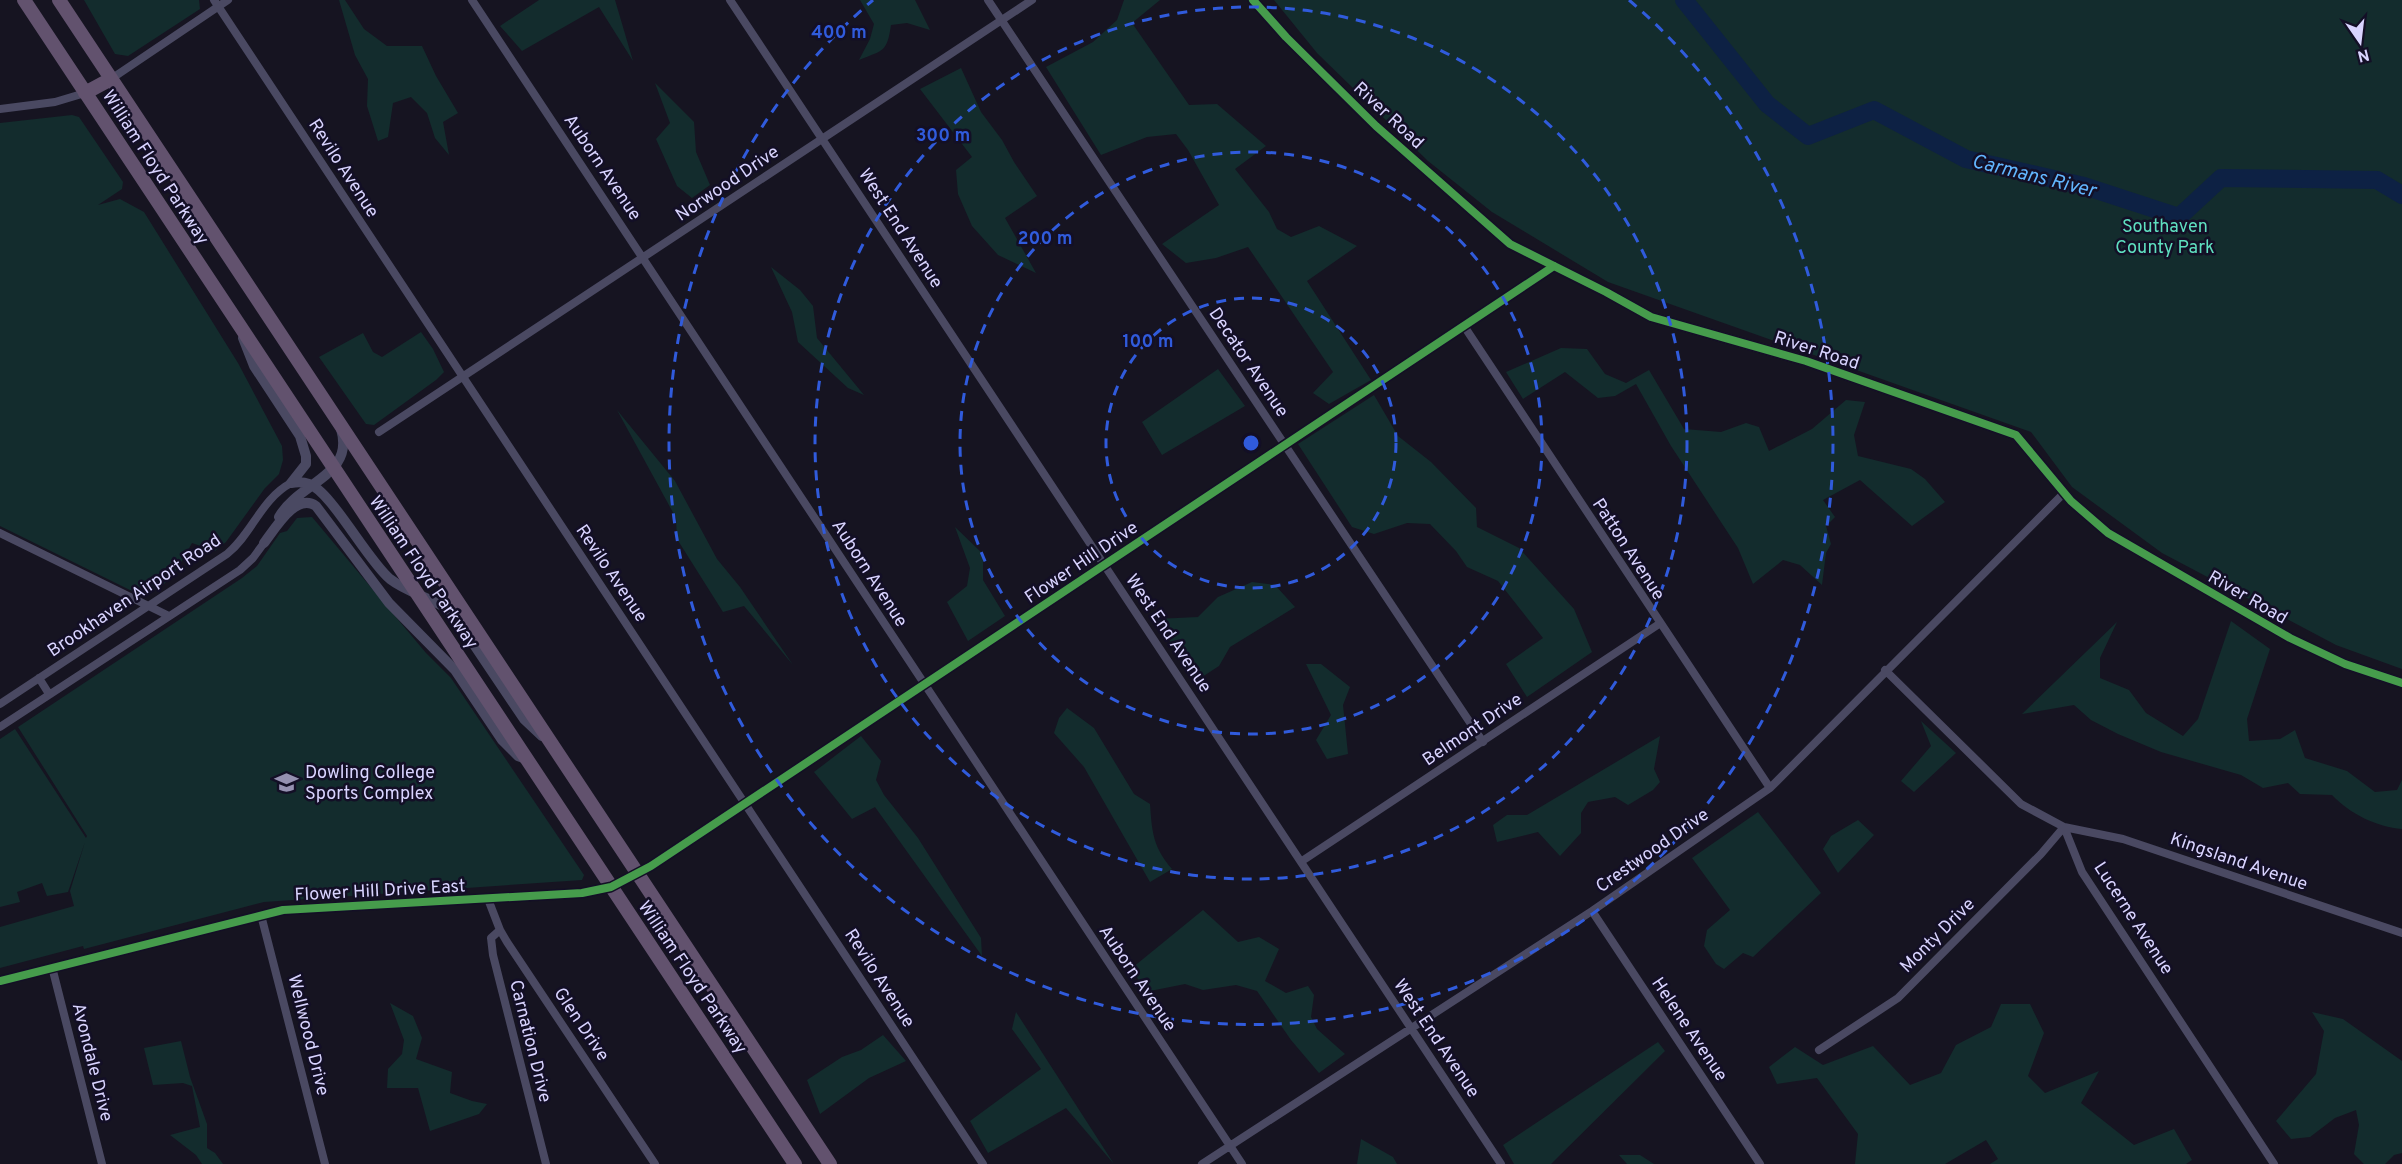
<svg xmlns="http://www.w3.org/2000/svg" width="2402" height="1164" font-family="Overpass,sans-serif">
<rect width="100%" height="100%" fill="#161421"/>
<path fill="#132c2d" d="M84,0H199L200,9L128,56L115,54Z
M339,0H345L364,29L387,46H422L436,76L458,113L443,122L449,155L435,138L427,113L411,97L393,103L388,137L378,141L367,106L368,79L355,55Z
M539,0H615L633,61L599,7L522,51L500,26Z
M860,0H915L930,30L907,23L891,25C887,52 884,50 859,60L870,39L874,24Z
M1124,0H1160L1132,23L1189,105L1217,104L1266,146L1235,169L1269,212L1277,229L1291,237L1319,226L1357,246L1307,281L1371,380L1329,404L1313,393L1333,372L1248,247L1216,258L1186,263L1162,244L1219,205L1188,150L1176,134L1147,137L1101,155L1046,67L1093,42L1117,20Z
M1274,0H2402V669L2336,645L2162,553L2072,487L2031,432L1608,282L1492,212L1428,161L1317,53Z
M961,68L981,112L1002,140L1014,162L1037,196L1005,218L1036,273L998,255L972,226L958,194L956,170L972,157L920,89Z
M655,83L694,122L696,152L710,185L692,198L677,186L656,139L670,123Z
M72,115L79,117L123,182L122,189L98,205L120,199L144,212L238,363L282,446L283,460L279,474L265,488L226,542L215,551L192,543C177,569 167,597 132,591L0,526V123Z
M771,267L800,290L813,306L817,338L864,395L848,388L798,342L792,312Z
M421,332L433,349L444,372L436,380L374,425L366,424L319,357L363,333L373,352L382,357Z
M1561,348L1587,349L1605,374L1626,383L1649,370L1684,429L1721,432L1746,423L1759,427L1769,451L1812,429L1846,400L1865,402L1854,435L1858,456L1911,469L1925,479L1945,502L1912,526L1860,480L1823,500L1835,517L1826,526L1831,544L1826,553L1822,585L1800,565L1783,560L1753,584L1738,548L1671,446L1636,384L1615,396L1598,398L1565,372L1523,399L1506,372Z
M1218,369L1245,406L1162,455L1142,422Z
M1374,395L1398,436L1431,462L1476,508L1477,527L1519,548L1574,609L1592,652L1527,697L1506,664L1543,638L1498,581L1467,567L1456,551L1430,524L1407,523L1374,534L1352,527L1298,444Z
M617,410L675,481L717,559L740,587L793,665L744,606L723,612L677,539L676,518Z
M312,517L426,653L451,678L584,875L582,880L264,902L84,949L83,946L0,968V927L74,906L70,891L85,842L68,892L47,896L42,883L17,892L20,902L0,907V739L15,729L86,838L87,836L18,727L242,578L257,566L280,533L287,531L297,518Z
M955,527L983,554V580L1005,616L968,641L947,602L967,586L970,568Z
M1252,582L1275,585L1295,607L1230,647L1219,666L1202,677L1187,668L1156,619L1198,617L1218,597Z
M2231,621L2270,649L2247,719L2249,741L2280,739L2295,730L2305,758L2347,771L2375,792L2397,790L2402,780V829C2377,827 2350,814 2332,795L2300,794L2288,783L2263,788L2241,775L2161,752L2118,734L2091,720L2074,705L2022,714L2117,622L2100,658V678L2129,690L2146,713L2183,736L2198,719Z
M1306,664H1321L1350,687L1343,705L1348,754L1327,759L1316,740L1331,715Z
M1067,708L1094,728L1134,794L1150,804C1152,832 1153,847 1172,869L1150,882L1084,767L1054,733L1059,718Z
M1921,721L1956,753L1914,792L1901,781L1931,746Z
M861,736L881,761L876,780L884,795L918,838L981,938L982,956L875,807L852,819L814,772Z
M1660,736L1654,769L1660,782L1653,790L1628,805L1615,797L1588,802L1581,813V833L1560,856L1538,832L1497,842L1493,825L1507,815H1527Z
M1758,812L1821,893L1753,957L1743,953L1724,969L1716,964L1704,946L1707,930L1730,910L1692,858Z
M1858,820L1874,835L1838,873L1823,849L1831,836Z
M1203,910L1238,942L1259,937L1279,949L1265,981L1286,993L1308,986L1314,995L1311,1017L1317,1029L1345,1054L1319,1073L1291,1040L1257,991L1236,985L1203,990L1185,984L1145,992L1132,968Z
M390,1003L413,1016L422,1038L416,1059L452,1072L450,1093L472,1101L487,1104L479,1114L430,1131L418,1088H387L388,1069L402,1054L404,1040Z
M2001,1004H2030L2044,1033L2028,1076L2045,1093L2099,1071L2081,1103L2134,1145L2174,1129L2192,1160L2186,1164H1990L1998,1159L1986,1140L1945,1164H1855L1858,1134L1817,1078L1777,1084L1769,1067L1795,1047L1823,1065L1873,1046L1910,1085L1941,1073L1956,1045L1991,1027Z
M1016,1012L1114,1164L1066,1108L988,1153L970,1121L1041,1069L1012,1029Z
M2312,1012L2343,1019L2402,1061V1153L2394,1155L2385,1164H2364L2354,1154L2359,1125L2356,1110L2335,1118L2310,1137L2291,1139L2276,1121L2316,1074L2324,1031Z
M883,1035L906,1061L869,1078L820,1114L807,1080L842,1057L861,1050Z
M181,1041L190,1077L207,1124V1148L215,1153L223,1164H202L196,1155L170,1135L200,1127L192,1086L183,1083L153,1085L144,1048Z
M1658,1042L1665,1051L1551,1164H1514L1503,1145Z
M1361,1139L1393,1157L1397,1164H1357Z
M1619,1155H1640L1654,1164H1627Z"/>
<g fill="none" stroke-linecap="round" stroke-linejoin="round">
<path stroke="#0d2144" stroke-width="18" d="M1684,0L1767,104L1808,136L1874,110L1966,159L2084,186L2179,217L2221,178L2377,180L2402,195"/>
<path stroke="#4a4962" stroke-width="8" d="M214,0L983,1164
M472,0L1242,1164
M730,0L1501,1164
M988,0L1483,742
M111,79L228,0
M0,109L55,102L85,93
M1464,326L1770,788
M379,432L1032,0
M0,533L169,616
M1885,670L2021,804L2064,827L2082,872L2274,1164
M39,678L49,694
M0,704L227,554C252,534 261,499 291,483
M0,727L240,570L253,558L264,543
M1302,861L1659,624
M488,899L500,930L507,942L655,1164
M1592,911L1760,1164
M261,915L325,1164
M500,930L491,938L493,955L546,1164
M52,967L102,1164
M0,981L283,910L582,893L611,887L651,866L1554,266
M1819,1050L1898,998L2041,854L2064,827L2123,839L2402,933
M1202,1164L1592,911L1770,788L2064,493"/>
<path stroke="#4a4962" stroke-width="10" d="M1253,0L1286,37L1376,126L1510,244L1606,292L1651,317L1806,361L2016,435L2071,501L2108,533L2290,638L2345,664L2402,683
M243,338L254,366L300,436L306,456V464L291,483
M291,483C296,482 304,482 309,484C331,491 367,560 390,579C408,593 433,598 452,612L524,719L542,736
M279,517C300,481 355,476 341,429
M264,543C275,529 296,492 316,506L389,603L455,670L502,740L518,756L526,759"/>
<path stroke="#62526e" stroke-width="14" d="M24,0L795,1164
M59,0L830,1164
M85,93L111,79"/>
<defs>
<path id="cycleway" d="M1253,0L1286,37L1376,126L1510,244L1606,292L1651,317L1806,361L2016,435L2071,501L2108,533L2290,638L2345,664L2402,683
M0,981L283,910L582,893L611,887L651,866L1554,266"/>
</defs>
<use href="#cycleway" stroke="#130f26" stroke-width="11"/>
<use href="#cycleway" stroke="#469c4c" stroke-width="8"/>
</g>
<g fill="none" stroke="#305bdc" stroke-width="3" stroke-dasharray="10 8">
<circle cx="1251" cy="443" r="145"/>
<circle cx="1251" cy="443" r="291"/>
<circle cx="1251" cy="443" r="436"/>
<path d="M1629 0A582 582 0 1 1 873 0"/>
</g>
<defs>
<symbol id="university-bare" viewBox="-9 -9 18 18"><path d="M0-5L7-2L0 1L-7-2ZM-4 1L0 2.5L4 1V4Q0 6-4 4Z" fill="#9591b1" stroke="#130f26" stroke-width="2.5" paint-order="stroke"/></symbol>
</defs>
<g fill-rule="evenodd">
<use href="#university-bare" x="270" y="766" width="33" height="33"/>
</g>
<g text-anchor="middle" stroke-width="5" stroke-linejoin="round" paint-order="stroke">
<g font-size="18" fill="#d9d4ff" stroke="#130f26">
<text transform="translate(1389 115) rotate(43)" y="6">River Road</text>
<text transform="translate(156 167) rotate(57)" y="6">William Floyd Parkway</text>
<text transform="translate(603 167) rotate(56)" y="6">Auborn Avenue</text>
<text transform="translate(344 168) rotate(57)" y="6">Revilo Avenue</text>
<text transform="translate(727 183) rotate(-34)" y="6">Norwood Drive</text>
<text transform="translate(901 228) rotate(57)" y="6">West End Avenue</text>
<text transform="translate(1817 350) rotate(18)" y="6">River Road</text>
<text transform="translate(1249 362) rotate(56)" y="6">Decator Avenue</text>
<text transform="translate(1629 549) rotate(57)" y="6">Patton Avenue</text>
<text transform="translate(1081 562) rotate(-34)" y="6">Flower Hill Drive</text>
<text transform="translate(424 572) rotate(56)" y="6">William Floyd Parkway</text>
<text transform="translate(612 573) rotate(56)" y="6">Revilo Avenue</text>
<text transform="translate(870 573) rotate(57)" y="6">Auborn Avenue</text>
<text transform="translate(134 595) rotate(-34)" y="6">Brookhaven Airport Road</text>
<text transform="translate(2248 597) rotate(30)" y="6">River Road</text>
<text transform="translate(1169 633) rotate(56)" y="6">West End Avenue</text>
<text transform="translate(1472 729) rotate(-34)" y="6">Belmont Drive</text>
<text transform="translate(1652 850) rotate(-35)" y="6">Crestwood Drive</text>
<text transform="translate(2239 861) rotate(19)" y="6">Kingsland Avenue</text>
<text transform="translate(380 890) rotate(-3)" y="6">Flower Hill Drive East</text>
<text transform="translate(2134 918) rotate(57)" y="6">Lucerne Avenue</text>
<text transform="translate(1937 935) rotate(-45)" y="6">Monty Drive</text>
<text transform="translate(693 977) rotate(56)" y="6">William Floyd Parkway</text>
<text transform="translate(880 978) rotate(57)" y="6">Revilo Avenue</text>
<text transform="translate(1138 978) rotate(56)" y="6">Auborn Avenue</text>
<text transform="translate(582 1024) rotate(56)" y="6">Glen Drive</text>
<text transform="translate(1690 1029) rotate(56)" y="6">Helene Avenue</text>
<text transform="translate(309 1035) rotate(76)" y="6">Wellwood Drive</text>
<text transform="translate(1437 1038) rotate(56)" y="6">West End Avenue</text>
<text transform="translate(531 1041) rotate(76)" y="6">Carnation Drive</text>
<text transform="translate(93 1062) rotate(76)" y="6">Avondale Drive</text>
</g>
<g font-size="18" fill="#5fe0c0" stroke="#130f26">
<text x="2165" y="232">Southaven<tspan x="2165" dy="21">County Park</tspan></text>
</g>
<g font-size="18" fill="#d9d4ff" stroke="#130f26" text-anchor="start">
<text x="305" y="778">Dowling College<tspan x="305" dy="21">Sports Complex</tspan></text>
</g>
<g font-size="20" font-style="italic" fill="#62b6ff" stroke="#130f26">
<text transform="translate(2034 175) rotate(14)" y="7">Carmans River</text>
</g>
</g>
<circle cx="1251" cy="443" r="9" fill="#305bdc" stroke="#130f26" stroke-width="3"/>
<g font-size="18" text-anchor="middle" font-weight="bold" fill="#305bdc" stroke="#130f26" stroke-width="5" stroke-linejoin="round" paint-order="stroke">
<text x="839" y="38">400 m</text>
<text x="943" y="141">300 m</text>
<text x="1045" y="244">200 m</text>
<text x="1148" y="347">100 m</text>
</g>
<g transform="translate(2360 42) rotate(166)" stroke="#130f26" stroke-width="4.5" paint-order="stroke">
<path d="M0-4.5L10 22L0 15L-10 22Z" fill="#d9d4ff"/>
<text y="-9" font-size="16" font-weight="bold" text-anchor="middle" fill="#d9d4ff">N</text>
</g>
</svg>
